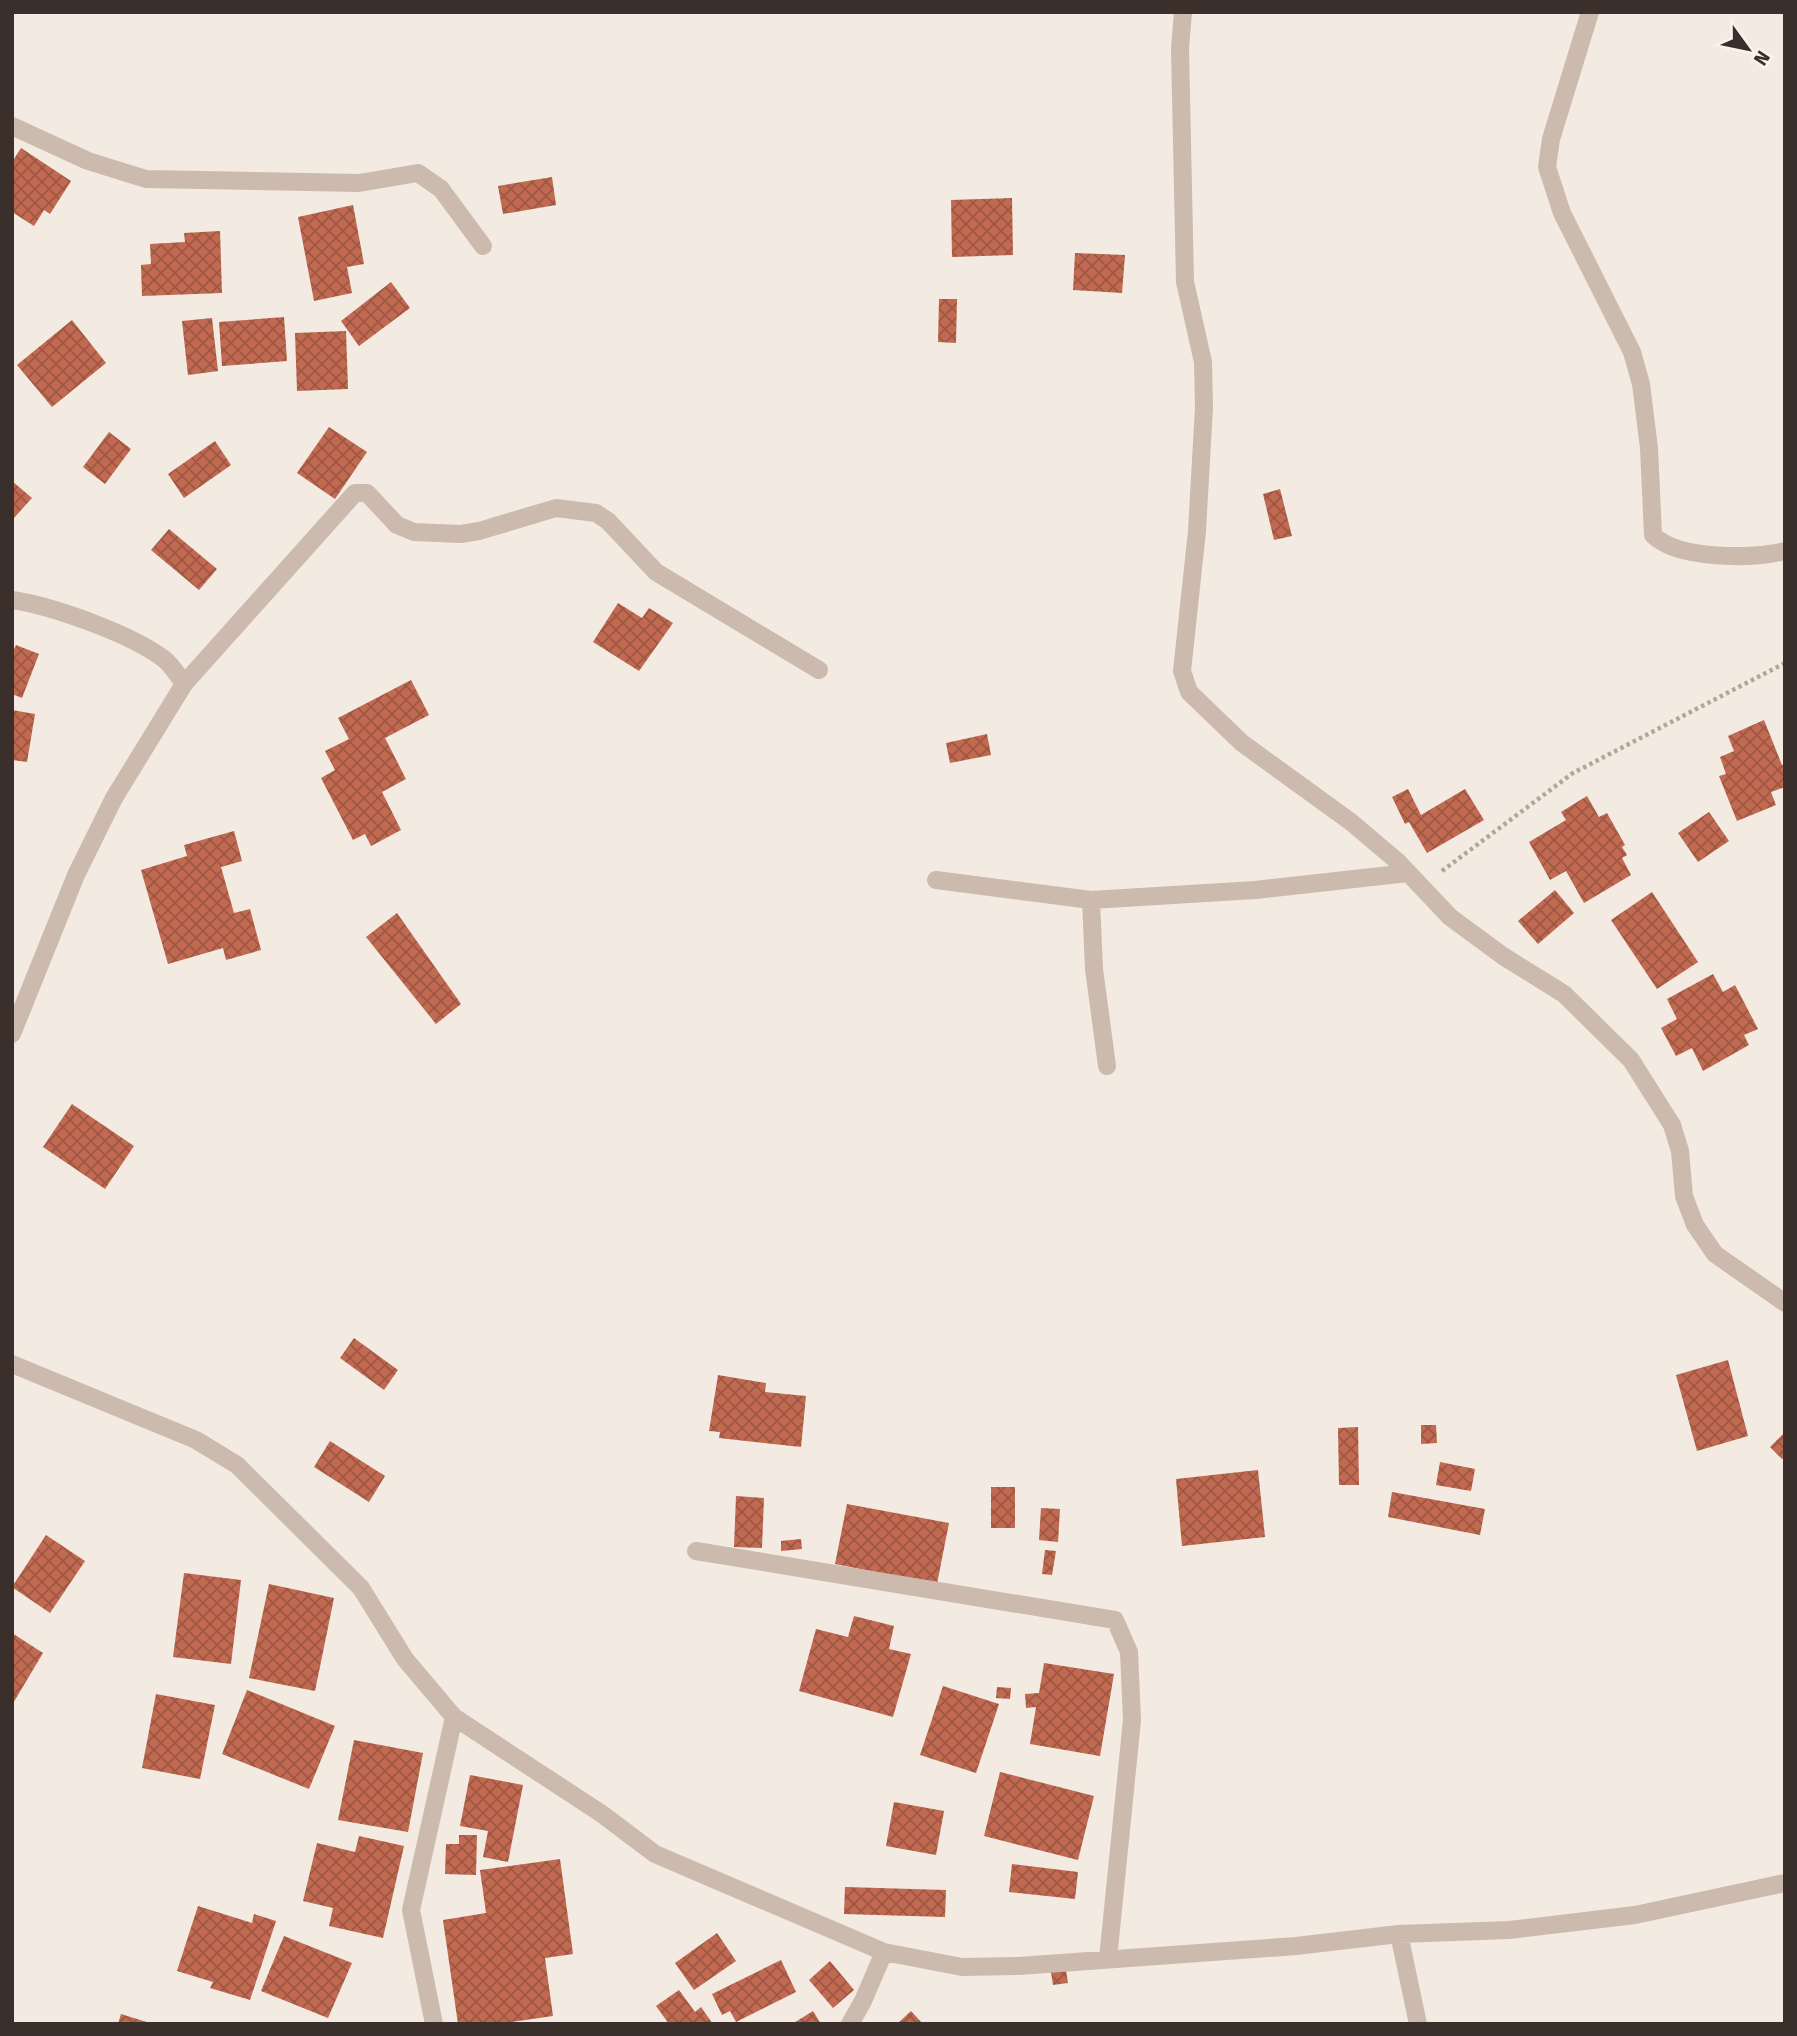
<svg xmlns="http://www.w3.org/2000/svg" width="1797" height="2036" font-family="'Fira Sans',sans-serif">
<defs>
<pattern id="building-cross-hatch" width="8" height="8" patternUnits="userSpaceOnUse" patternTransform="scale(1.75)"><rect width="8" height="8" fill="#c16951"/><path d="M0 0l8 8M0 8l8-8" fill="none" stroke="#9e5743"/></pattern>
</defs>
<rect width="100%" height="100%" fill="#f3eae1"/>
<path fill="url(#building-cross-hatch)" d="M21,148L71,181L50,214L44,210L34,226L12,212V162Z
M552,177L556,205L503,214L498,186Z
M1012,198L1013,255L952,257L951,200Z
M353,205L364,264L347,267L352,293L314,301L298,217Z
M220,231L222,293L142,296L141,265L151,264L150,244L185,242L184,233Z
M1075,253L1125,255L1122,293L1073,290Z
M391,282L410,308L359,346L341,321Z
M939,299H957L956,343L938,342Z
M284,317L287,361L222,366L219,322Z
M212,318L218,371L188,375L182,321Z
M72,320L106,363L52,407L17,365Z
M346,331L348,389L297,391L295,333Z
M329,427L367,452L335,499L297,473Z
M109,432L131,449L105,484L83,467Z
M215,441L231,465L184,498L168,474Z
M12,481L32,498L12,520Z
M1280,489L1292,536L1274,540L1263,494Z
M169,529L217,569L199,590L151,550Z
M618,603L642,618L649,608L673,623L639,671L593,642Z
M16,645L39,654L22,698L12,694V654Z
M411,680L429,715L385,738L406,779L382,792L401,830L371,846L365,834L353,840L321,778L335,770L325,751L349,739L338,718Z
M12,710L35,714L27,762L12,760Z
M1764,720L1782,765L1785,764V787L1771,792L1776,805L1737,821L1719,776L1726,774L1720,757L1734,751L1728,736Z
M987,734L991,755L950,763L946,743Z
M1408,789L1421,815L1465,789L1484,820L1427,853L1409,822L1405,824L1392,797Z
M1587,796L1599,817L1607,813L1625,845L1622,847L1627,855L1622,858L1631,875L1584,903L1566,871L1550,880L1529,842L1566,820L1561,812Z
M1709,812L1729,841L1698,862L1678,833Z
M234,831L242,861L221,867L234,913L250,909L261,950L226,960L223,948L168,964L141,870L187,856L184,845Z
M1555,890L1574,913L1538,944L1518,921Z
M1652,892L1698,962L1657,989L1611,920Z
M397,913L461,1004L436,1024L366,937Z
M1713,974L1723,992L1735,985L1758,1029L1744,1035L1749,1045L1703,1071L1692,1048L1676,1056L1661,1028L1677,1019L1667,999Z
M72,1104L134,1146L105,1189L43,1147Z
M354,1338L398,1370L384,1390L340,1358Z
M1728,1360L1748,1436L1697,1451L1676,1375Z
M718,1375L766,1383L765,1392L806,1396L801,1447L719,1438L720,1432L709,1431Z
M1421,1425H1436L1437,1443L1421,1444Z
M1358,1427L1359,1485H1339L1338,1428Z
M1785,1432V1456L1782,1459L1770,1447Z
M330,1441L385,1476L369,1502L314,1467Z
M1440,1462L1475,1469L1471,1491L1436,1485Z
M1258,1470L1265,1537L1182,1546L1176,1479Z
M991,1487H1015V1528H991Z
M1392,1492L1485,1509L1480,1535L1388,1517Z
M736,1496L764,1498L762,1548L734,1547Z
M847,1504L949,1523L937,1584L835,1564Z
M1041,1508L1060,1509L1058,1542L1039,1540Z
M46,1535L85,1561L50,1613L12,1587Z
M801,1539L802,1549L781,1551V1541Z
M1045,1550L1056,1551L1052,1575L1042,1574Z
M184,1573L241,1580L231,1664L173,1657Z
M269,1584L334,1598L315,1691L249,1678Z
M854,1616L894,1626L889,1649L911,1654L893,1717L799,1691L816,1629L848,1637Z
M12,1633L43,1653L12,1705Z
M1044,1663L1114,1674L1100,1756L1030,1744L1036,1707L1026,1708L1025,1694L1039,1693Z
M943,1686L999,1704L976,1773L920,1755Z
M997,1687L1011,1688L1010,1699L996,1698Z
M247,1690L335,1726L309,1789L222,1754Z
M156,1694L215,1705L200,1779L142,1768Z
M354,1740L423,1753L408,1832L338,1820Z
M1000,1772L1094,1796L1078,1860L984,1836Z
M470,1775L523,1785L508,1862L483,1857L488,1831L460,1826Z
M894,1802L944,1811L936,1855L886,1846Z
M459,1835H477L476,1875L445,1874L446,1844H459Z
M359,1836L404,1846L383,1938L329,1926L333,1908L303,1901L317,1843L355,1852Z
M560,1859L573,1954L545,1958L553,2016L497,2024H458L443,1920L486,1913L480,1870Z
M1012,1864L1078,1872L1075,1899L1009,1892Z
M845,1887L946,1890L945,1917L844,1914Z
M198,1906L252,1923L254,1914L276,1921L250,2000L210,1988L213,1982L177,1971Z
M717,1933L736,1961L694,1990L675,1963Z
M284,1936L352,1963L328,2018L261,1991Z
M781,1960L796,1992L736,2022L730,2011L722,2015L712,1994Z
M830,1961L854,1990L833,2008L809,1980Z
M1065,1964L1068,1983L1053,1985L1050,1966Z
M679,1990L695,2012L701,2007L713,2024H669L656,2006Z
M813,2011L821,2024H792Z
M911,2011L923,2024H897Z
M121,2014L150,2023V2024H118Z"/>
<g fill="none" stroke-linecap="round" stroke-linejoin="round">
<path stroke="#b7a497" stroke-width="4.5" stroke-dasharray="3.5 3.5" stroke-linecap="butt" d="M1442,871L1573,773L1785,663"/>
<path stroke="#cbbaad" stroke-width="18" d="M1183,12L1180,48L1185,282L1203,362L1204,407L1197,531L1182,671L1189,692L1242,743L1351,822L1397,861L1450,917L1503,956L1564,994L1631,1060L1672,1125L1680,1151L1684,1196L1695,1225L1715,1254L1785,1303
M1590,12L1551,139L1547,167L1562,213L1632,352L1641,384L1649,448L1653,535C1678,560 1752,559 1785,551
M12,126L88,161L146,179L359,183L418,173L441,189L483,246
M12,600C53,606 131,634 164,659C172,665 178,676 184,684
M936,880L1091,900
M12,1034L76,875L114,798L184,684L355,493H367L397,525L414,532L461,534L479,531L556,508L596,513L608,521L656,572L819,670
M1107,1066L1094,969L1091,900L1255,890L1408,873
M12,1364L196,1440L237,1465L361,1588L405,1659L454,1717L602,1814L655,1854L884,1952L962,1967L1019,1966L1296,1946L1399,1934L1509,1930L1635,1915L1785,1883
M696,1551L1115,1620L1129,1652L1132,1720L1108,1959
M1399,1934L1418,2024
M434,2024L411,1910L454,1717
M850,2024L863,2001L884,1952"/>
</g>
<rect width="1797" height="2036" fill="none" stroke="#3a2f2b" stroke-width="28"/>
<g transform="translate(1748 49) rotate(123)" stroke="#faf4ee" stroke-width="5" paint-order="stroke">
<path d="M0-5L12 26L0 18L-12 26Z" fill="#3a2f2b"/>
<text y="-10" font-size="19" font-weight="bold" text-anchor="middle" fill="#3a2f2b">N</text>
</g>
</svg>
